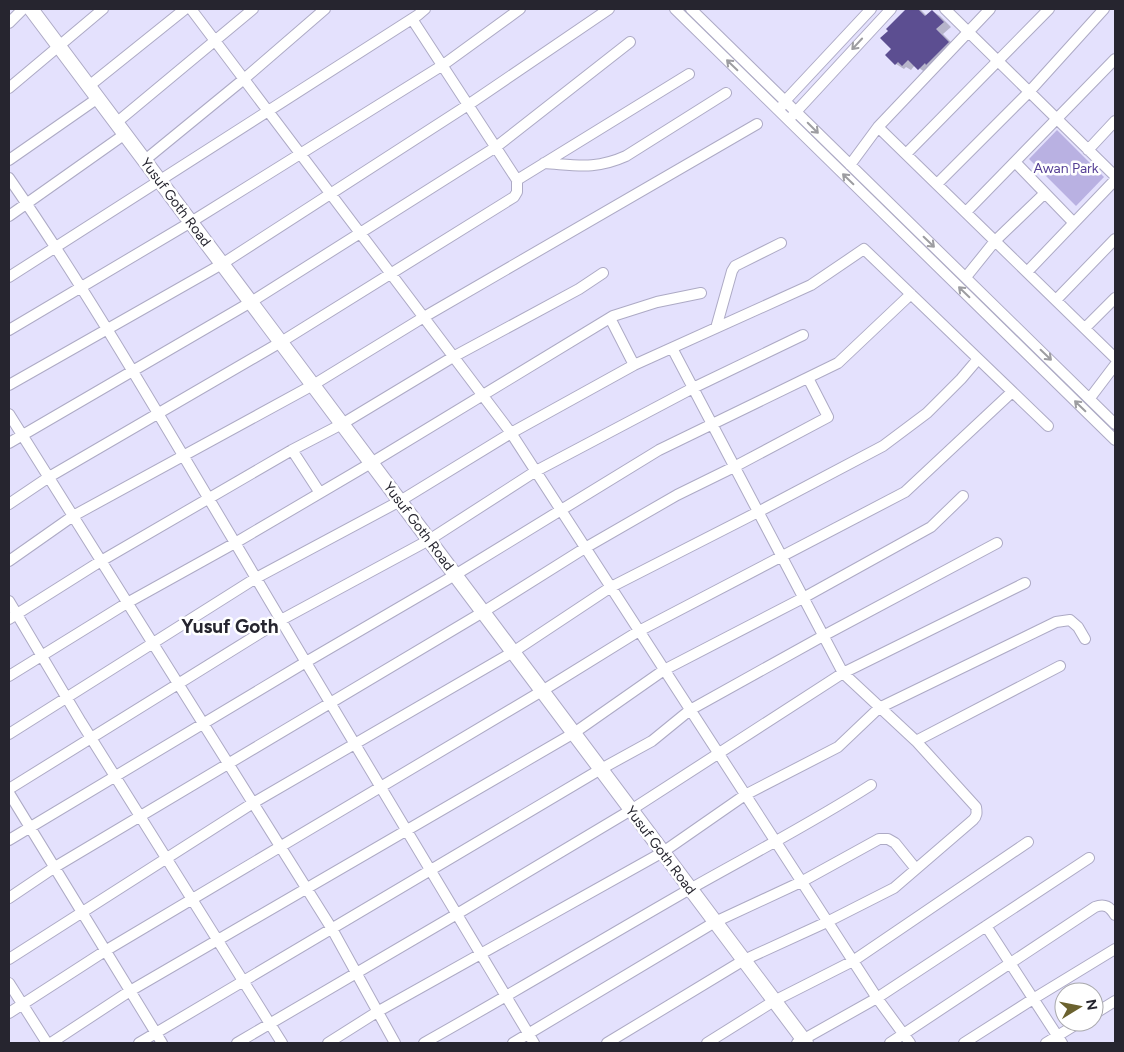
<svg xmlns="http://www.w3.org/2000/svg" width="1124" height="1052" font-family="Figtree,sans-serif">
<rect width="100%" height="100%" fill="#e4e1fd"/>
<path fill="#b9b1e2" d="M1057,130L1104,177L1076,206L1029,159Z"/>
<path fill="#0003" d="M908,9H920L927,16L932,11L940,16L951,27L943,34L956,47L926,73L915,65L911,70L906,67L904,69L896,64L887,55L893,49L888,29Z"/>
<path fill="#5c4e91" d="M906,9H918L925,16L932,10L944,22L936,29L949,42L926,65L925,63L918,70L908,60L902,66L898,62L895,65L885,55L891,49L880,38L888,31L886,29Z"/>
<g fill="none" stroke-linecap="round" stroke-linejoin="round">
<defs>
<path id="street" d="M191,9L511,433L877,998L910,1043
M675,9L1115,440
M691,9L1115,424
M945,9L1115,176
M9,23L23,9
M89,86L185,9
M9,88L103,9
M782,106L785,101L871,9
M793,115L891,9
M116,123L253,9
M878,127L1115,358
M1088,150L1115,121
M906,154L1049,9
M9,160L98,98
M145,160L244,79L325,9
M1015,162L1074,223
M544,163C576,165 595,170 626,156L726,93
M850,165L878,127L990,9
M9,178C90,295 161,419 234,541C333,709 434,876 534,1043
M517,180L689,74
M937,184L1029,92L1104,9
M966,212L1115,59
M9,216L125,134
M1027,272L1115,180
M9,277L418,15L425,9
M966,277L995,241L1045,193
M1056,300L1115,239
M610,318L634,365
M716,328L732,271L735,266L781,243
M1085,328L1115,298
M9,330L191,222L443,65L520,9
M9,385L222,264L468,105L609,9
M1090,398L1115,365
M9,414L332,929L395,1043
M9,443L251,302L496,147L630,42
M292,450L320,493
M9,504L49,477L281,342L514,197L517,192V180L412,19
M9,561L73,516L313,385L424,317L757,124
M9,601L81,722L282,1043
M9,619L101,561L292,450L342,424L453,357L579,289L603,273
M9,676L127,603L235,543L371,463L613,316L657,302L701,293
M9,734L256,578L400,501L511,433L634,365L811,285L864,249L1048,426
M916,741L1060,666
M9,789L281,620L429,540L536,471L693,388L803,335
M9,793L162,1043
M9,840L306,662L455,575L659,450L838,363L911,294
M9,898L55,867L483,612L585,548L677,495L734,467L828,417L808,378
M986,926L1062,1043
M9,959L253,803L513,652L611,587L758,512L883,446L927,413L961,379L978,359
M9,983L47,1043
M9,1013L105,951L542,691L639,631L905,492L1012,392
M1094,1014L1115,1001
M51,1043L130,991L574,733L664,670L803,598L931,527L963,496
M139,1043L601,769L652,741L690,710L823,636L997,543
M237,1043L457,914L631,810L843,673L1025,583
M328,1043L377,1012L663,852L745,795L838,747L879,708L1056,622L1070,620L1078,627L1085,639
M424,1043C513,993 601,940 690,889C750,855 812,823 871,785
M513,1043L715,922L801,882L879,839H888L895,843L916,869
M607,1043L744,960L827,922L894,888L973,820C977,816 977,813 976,807L916,741L843,673L672,348
M707,1043L774,1001L853,961L1028,842
M797,1043L877,998L1089,858
M890,1043L1095,907C1105,903 1110,907 1115,915
M964,1043L1033,999L1115,949
M1046,1043L1080,1022"/>
<path id="secondary" d="M31,9L806,1043"/>
</defs>
<use href="#street" stroke="#adaac5" stroke-width="12"/>
<use href="#secondary" stroke="#adaac5" stroke-width="16"/>
<use href="#street" stroke="#fff" stroke-width="10"/>
<use href="#secondary" stroke="#fff" stroke-width="14"/>
</g>
<defs><path id="oneway-shaft" d="M-6 0H5M1.5-3L5.5 0L1.5 3" fill="none" stroke-width="1.6" stroke-linecap="round" stroke-linejoin="round" transform="scale(1.25)"/></defs>
<g stroke="#9d9da1">
<use href="#oneway-shaft" transform="translate(857 44) rotate(133)"/>
<use href="#oneway-shaft" transform="translate(732 65) rotate(-136)"/>
<use href="#oneway-shaft" transform="translate(813 128) rotate(45)"/>
<use href="#oneway-shaft" transform="translate(848 179) rotate(-136)"/>
<use href="#oneway-shaft" transform="translate(929 242) rotate(44)"/>
<use href="#oneway-shaft" transform="translate(964 292) rotate(-136)"/>
<use href="#oneway-shaft" transform="translate(1046 355) rotate(44)"/>
<use href="#oneway-shaft" transform="translate(1080 406) rotate(-136)"/>
</g>
<g text-anchor="middle" stroke-width="5" stroke-linejoin="round" paint-order="stroke">
<g font-size="14" fill="#553f95" stroke="#fff">
<text x="1066" y="173">Awan Park</text>
</g>
<g font-size="14" fill="#26252f" stroke="#fff">
<text transform="translate(176 202) rotate(53)" y="5">Yusuf Goth Road</text>
<text transform="translate(419 526) rotate(53)" y="5">Yusuf Goth Road</text>
<text transform="translate(661 850) rotate(53)" y="5">Yusuf Goth Road</text>
</g>
<g font-size="19" font-weight="bold" fill="#26252f" stroke="#fff">
<text x="230" y="633">Yusuf Goth</text>
</g>
</g>
<rect width="1124" height="1052" fill="none" stroke="#26252f" stroke-width="20"/>
<g transform="translate(1079 1007) rotate(80)"><circle r="24" fill="#ffffff" stroke="#a8a8ac"/>
<path d="M0-4L9 19L0 12L-9 19Z" fill="#6b622f"/>
<text y="-8" font-size="14" font-weight="bold" text-anchor="middle" fill="#26252f">N</text>
</g>
</svg>
